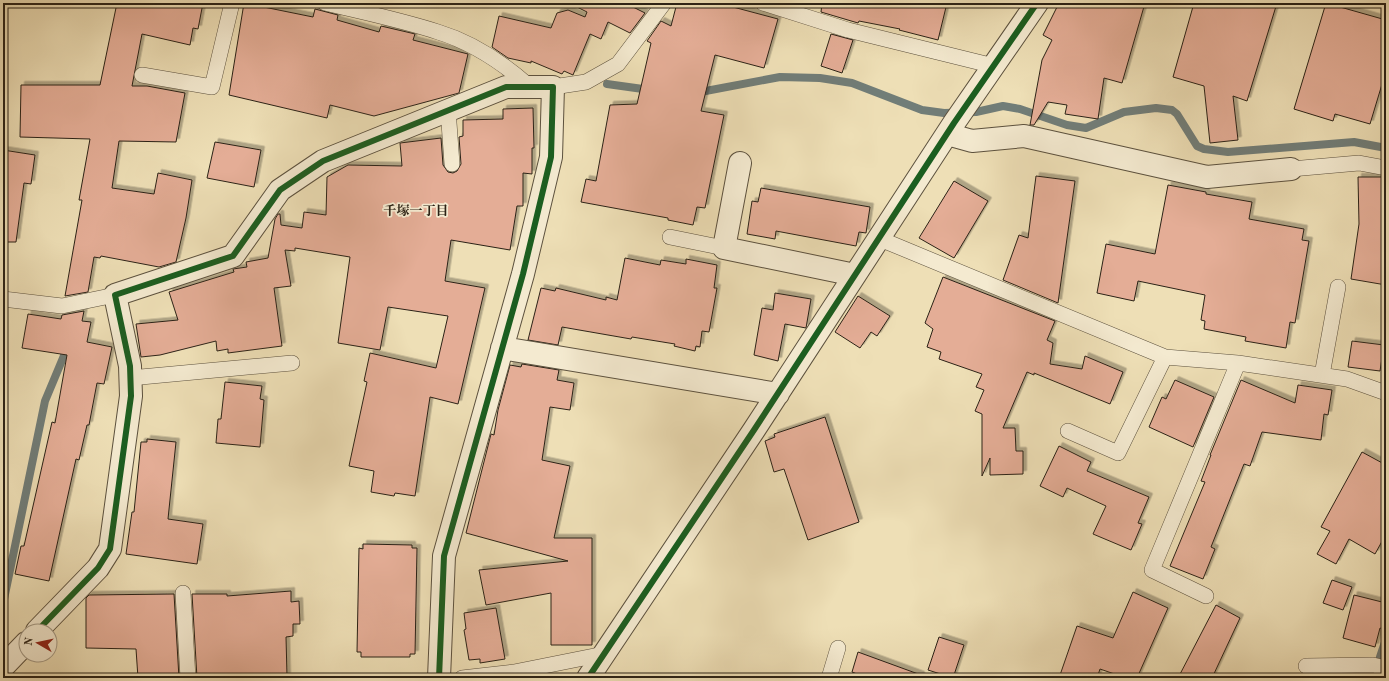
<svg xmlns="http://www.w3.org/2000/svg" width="1389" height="681" font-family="'Old Standard TT','Noto Serif JP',serif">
<defs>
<filter id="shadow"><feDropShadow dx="3.5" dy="-3.5" stdDeviation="0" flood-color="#0004"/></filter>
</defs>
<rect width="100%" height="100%" fill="#eedfb6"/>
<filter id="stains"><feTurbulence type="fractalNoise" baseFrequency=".005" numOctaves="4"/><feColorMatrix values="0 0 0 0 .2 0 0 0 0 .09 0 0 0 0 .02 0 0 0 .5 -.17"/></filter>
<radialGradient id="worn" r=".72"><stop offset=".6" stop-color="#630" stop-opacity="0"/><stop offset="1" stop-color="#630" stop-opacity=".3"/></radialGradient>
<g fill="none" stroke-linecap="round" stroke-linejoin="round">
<path stroke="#717d78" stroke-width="8" d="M607,84L650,90
M695,93L780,77L820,78L852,83L922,110L944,113L976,112L1003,106L1020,109L1067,125L1086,128L1124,112L1156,108L1172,110L1177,114L1197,146L1204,149L1228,152L1354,142L1386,148
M3,604L45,401L68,346
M1380,657L1386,639
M1371,678L1372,674"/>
</g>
<path fill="#e4ad96" stroke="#2b2216" filter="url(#shadow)" d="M117,3H203L198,29L193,28L190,45L142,34L132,86H147L185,93L176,142L119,141L112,188L154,194L158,173L192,180L186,218L176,262L159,267L101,256L100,258L94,257L88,292L65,296L82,200H79L90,139L20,137L21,85H100Z
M244,3L313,17L315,9L338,15L337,20L379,32L381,26L411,33L415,34L413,40L468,54L459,93L374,116L330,105L327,118L229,95Z
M569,3H625L645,13L630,33L608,22L601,39L590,34L573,75L564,71L562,74L531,61V63L508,58L492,47L499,16L551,28L557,13L568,10L585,17L587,12Z
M677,3H718L778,19L764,68L715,55L701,111L724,115L705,208L697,207L693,225L668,220V218L581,202L586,179L596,181L610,105L637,104L651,43L647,41L661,21L671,26Z
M822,3H947L938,40L899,30L900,29L859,21L858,23L821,12Z
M1059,3H1145L1122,83L1104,78L1098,119L1065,114L1067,105L1048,102L1034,125H1030L1042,60L1052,40L1043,35Z
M1194,3H1277L1247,101L1233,96L1238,140L1210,143L1204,86L1173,77Z
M1326,3L1386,20V71L1370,124L1335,114L1333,121L1294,109Z
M831,34L853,40L842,73L821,66Z
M533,108L534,148H532V174L523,173V206H517L510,250L451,240L445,281L485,288L458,404L430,397L415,496L395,493L394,496L371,492L374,471L349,466L367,382L364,381L370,353L436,368L448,316L388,307L380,350L338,343L350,257L295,248V251L285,250L291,286L274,288L282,346L228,353V349L217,351L216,341L160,355L141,357L136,324L178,320L169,292L234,272L233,269L247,267L246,262L268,258L275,219L278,214H280L281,225L302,228L304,212L326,215L327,177L348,165L402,166L400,143L441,138L443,165L448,172L453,173L457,171L461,164L459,137L463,136V120L503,119V109Z
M215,142L261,150L254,187L207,178Z
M3,150L35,155L31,184L24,183L16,242H3Z
M1036,176L1075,181L1058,303L1003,280L1019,235L1028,238Z
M1358,177H1386V285L1351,279L1359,224Z
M954,181L988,201L954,258L919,238Z
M1168,185L1206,192V194L1252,202L1249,219L1304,229L1302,240L1309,241L1295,323L1290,322L1286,348L1245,341L1246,337L1204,329L1205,321L1201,320L1205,295L1138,281L1134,301L1097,293L1106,244L1155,254Z
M761,188L870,207L866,233L859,232L856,246L776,231L775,239L747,234L752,201L758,202Z
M625,258L660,265L661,260L686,264V259L717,265L714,288H717L709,332L702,331L700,347L696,346L695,351L674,346L675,344L632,337L631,339L562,327L558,345L528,340L541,288L555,291L556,288L606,300V297L617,300Z
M943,277L1055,321L1047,340L1053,343L1050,364L1082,369L1085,356L1123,372L1110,404L1034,373V375L1027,372L1003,428H1015L1016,451H1023V474L990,475V458L982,476V414L975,411L984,390L976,387L982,374L939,359L941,352L927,347L933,329L925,323Z
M775,293L811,299L806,328L785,324L778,361L754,355L762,308L773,310Z
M858,296L890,316L877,336L871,332L860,348L835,332Z
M84,311L82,321L91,322L87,342L112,347L104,384L97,383L89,425H87L79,460L76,459L49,581L15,574L21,546H24L52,422L55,423L67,355L22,348L28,314L61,319L62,315Z
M1352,341L1384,345L1380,371L1348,367Z
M522,364L559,370L557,380L574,383L570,410L550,407L542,460L570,466L554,538H592V645H551V593L486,605L479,570L568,561L466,533L491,434L494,435L498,410L510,365L521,367Z
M1175,380L1214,397L1193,447L1149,427L1162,397L1166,399Z
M1241,380L1295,403L1298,385L1332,390L1328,415L1324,414L1321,440L1262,432L1250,466L1244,464L1211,547L1215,549L1203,579L1170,566L1205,482L1201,481L1211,455H1210Z
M225,382L262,386L260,399L264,400L260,447L216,443L218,419H221Z
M825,417L859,522L808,540L784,469L774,472L765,441L775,437L774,434Z
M147,439L176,442L168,519L203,524L197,564L126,554L132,512H134L141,442H147Z
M1059,446L1091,462L1087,471L1149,497L1138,523L1142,524L1131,550L1093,534L1106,506L1067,488L1063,497L1040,486Z
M1362,452L1386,465V534L1375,554L1349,539L1336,564L1317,554L1330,531L1321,527Z
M363,544L412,545V548H417L415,654H410V657H361V652H357L359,548L363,549Z
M1332,580L1352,587L1343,610L1323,603Z
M291,591V602L299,601L300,624H293V636L286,637L287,676L279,678H197L192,594H227V596Z
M1133,592L1168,608L1137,678H1126L1100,669L1097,678H1059L1077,626L1113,638Z
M174,594L179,678H138L136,649L86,648V598L89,595Z
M1354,595L1386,603V617L1383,629L1380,628L1375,647L1343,638Z
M1216,605L1240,618L1212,678H1178Z
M496,608L505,659L480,663V659L469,660L464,630L466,629L464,613Z
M939,637L964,645L953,678L928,670Z
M858,652L921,675V678H867L852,672Z"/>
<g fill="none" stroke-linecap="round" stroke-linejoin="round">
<defs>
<path id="lane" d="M325,3C362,12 401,20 438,32C471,42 503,63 529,86
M763,3L848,30L994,66
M142,75L212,87L232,3
M553,87L586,82L618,64L664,3
M448,109L452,164
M1291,169L1359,163L1386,168
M670,237L724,248
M880,239L1165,357L1238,363L1347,379L1386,393
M3,299L62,306L115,295
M1322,375L1338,287
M130,378L292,363
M1068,431L1118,453L1165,357
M183,593L188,678
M1206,596L1152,570L1238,363
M1306,666L1373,665L1386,668
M462,678L514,672L604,654
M829,678L838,648"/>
<path id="street" d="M947,134L972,141L1024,136L1207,177L1291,169
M740,163L724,248L855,275
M502,348L778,394
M37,631L98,568L110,549L131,396L130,366L115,295L233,256L280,190L323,161L506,87H553L551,157L523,274L444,556L439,678
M3,667L26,643
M588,678L754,430L954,123L1037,3"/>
</defs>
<use href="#lane" stroke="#5c513e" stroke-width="16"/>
<use href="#street" stroke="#5c513e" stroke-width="24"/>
<use href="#lane" stroke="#f4ead0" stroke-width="15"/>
<use href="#street" stroke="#f4ead0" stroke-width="22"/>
<defs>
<path id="cycleway" d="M37,631L98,568L110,549L131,396L130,366L115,295L233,256L280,190L323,161L506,87H553L551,157L523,274L444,556L439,678
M588,678L754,430L954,123L1037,3"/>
</defs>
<use href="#cycleway" stroke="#f4ead0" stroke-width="8"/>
<use href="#cycleway" stroke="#1b5e20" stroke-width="6"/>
</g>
<g text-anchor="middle" stroke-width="3.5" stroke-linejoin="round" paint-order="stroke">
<g font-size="13" font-weight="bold" fill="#2b2216" stroke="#f4ead0">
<text x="416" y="215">千塚一丁目</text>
</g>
</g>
<rect width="1389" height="681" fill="none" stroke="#eedfb6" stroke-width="16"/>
<rect x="4" y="4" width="1381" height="673" fill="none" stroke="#2b2216" stroke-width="2"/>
<rect x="8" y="8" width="1373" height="665" fill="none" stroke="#2b2216"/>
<g transform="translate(38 643) rotate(279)"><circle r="19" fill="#f4ead0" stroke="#a49a86"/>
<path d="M0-3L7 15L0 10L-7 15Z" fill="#8f2418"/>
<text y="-6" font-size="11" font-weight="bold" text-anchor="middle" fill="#2b2216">N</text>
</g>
<rect width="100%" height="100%" filter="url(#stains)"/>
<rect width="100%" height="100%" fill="url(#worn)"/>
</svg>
